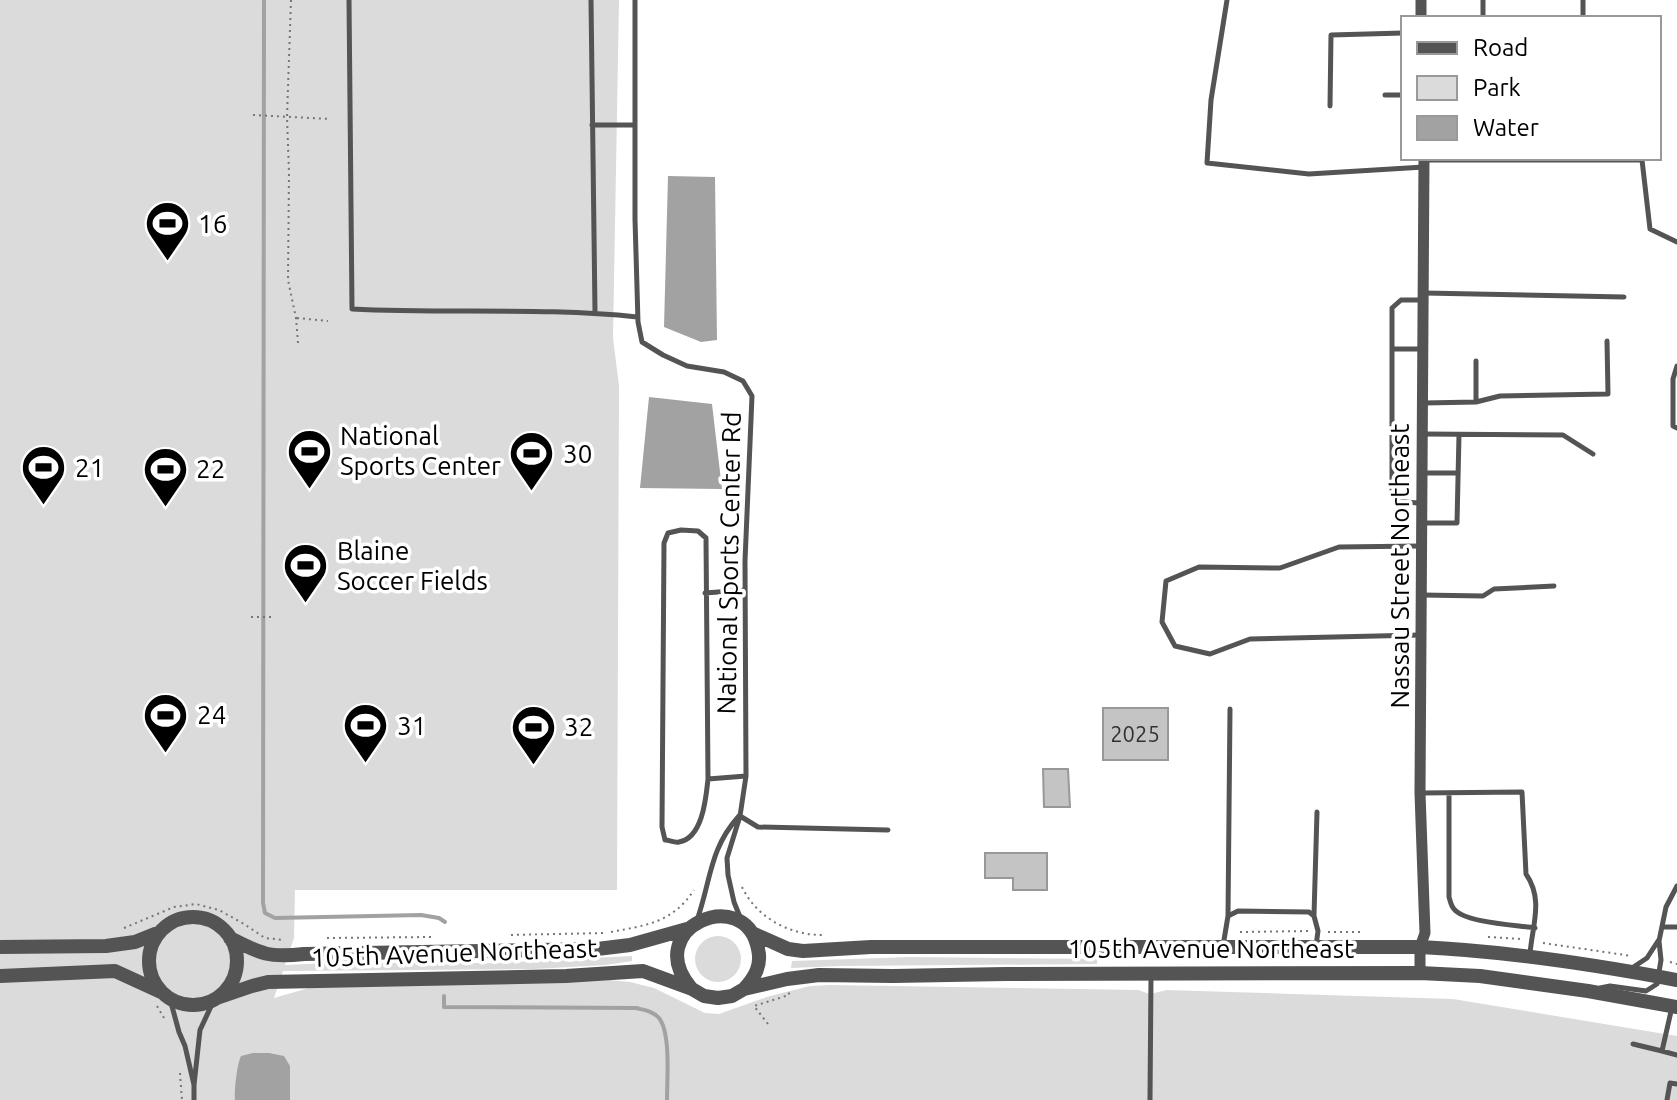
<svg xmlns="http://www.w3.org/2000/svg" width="1677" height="1100" font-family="Ubuntu,sans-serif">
<rect width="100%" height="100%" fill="#fff"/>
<path fill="#dbdbdb" d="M0,0H619L613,338L619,386L617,890H295L294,938L285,965L332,963H494L632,956V961L606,965L534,969L283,971L274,998L340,979L566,976L630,982L654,988L705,1013L719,1014L770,996L810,986L830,985L1138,990L1150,994L1167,990L1453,999L1677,1036V1100H0Z
M695 959a23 23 0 1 1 46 0a23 23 0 1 1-46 0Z
M911,957L1097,959V964L840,966L791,968L792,961Z"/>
<path fill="#a2a2a2" d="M668,176L715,177L717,340L701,342L664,327Z
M649,397L712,404L722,489L640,488Z
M253,1053H269L284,1056L290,1066V1100H235C234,1092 237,1064 241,1056Z"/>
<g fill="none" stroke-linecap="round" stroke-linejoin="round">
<path stroke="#a2a2a2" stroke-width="4" d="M264,0L263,903L265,913L275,918L421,915L439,918L445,922
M444,996V1007L636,1008C644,1010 653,1011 659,1018C671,1033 667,1080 667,1100"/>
</g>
<path fill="#c4c4c4" stroke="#989898" stroke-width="2" d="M1103,708H1168V760H1103Z
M1043,769H1068L1070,807H1044Z
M985,853H1047V890H1013V878H985Z"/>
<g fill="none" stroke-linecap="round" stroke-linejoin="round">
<path stroke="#767676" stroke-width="2" stroke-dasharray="2 4" stroke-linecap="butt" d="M291,0L287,117L289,173L288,280L296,318L298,343
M253,115L330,119
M297,318L328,321
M251,617H273
M742,887C756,917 789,935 822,935
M124,928L174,907L196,904L219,910L244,924L265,938L284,940
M611,932C647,925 672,923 694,890
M1240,932L1309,931
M1328,932H1361
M511,935L604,933
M1488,937L1521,939
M327,938L432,937
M1543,943L1632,956
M1670,962L1677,964
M157,1006L164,1018
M768,1024L754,1006L789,995V992
M180,1073L182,1100"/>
<path stroke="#545454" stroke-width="5" d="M349,0L352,309C447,314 543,307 637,317
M591,0L595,312
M635,0V219L638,322L642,342L663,355L687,366L724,372L743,381L752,396L745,561L746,776L740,816L727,858L728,875L734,902L740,917
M1227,0L1211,100L1207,163L1309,174L1424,167
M1483,0V18
M1583,0V18
M1385,95H1403
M1330,106L1331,35L1403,33
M592,125H635
M1425,160H1642L1650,229L1677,242
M1424,293L1624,297
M1392,349H1423
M1476,361V402
M1677,366L1673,379V426L1677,428
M1424,403L1476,402L1500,396L1608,394L1607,341
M1423,434L1563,435L1593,454
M1423,473H1458
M1421,503C1408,502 1398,504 1392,491V308L1401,300H1423
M1423,523H1457L1459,435
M1420,546L1339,547L1280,568L1199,567L1166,581L1162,622L1175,646L1210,654L1250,639L1420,635
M705,593L745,590
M1422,595L1483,596L1494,589L1554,586
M708,779L706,538L698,531L681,530L668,533L664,543L662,827L665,840C670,840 674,843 679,842C703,838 706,797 708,779L746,776
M1421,793L1522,792L1526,874C1544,900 1532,926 1530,954
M1449,793V897C1450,900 1451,906 1454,909C1465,923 1517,925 1535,928
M740,816L758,827L888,830
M1314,915L1317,812
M1228,916L1230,709
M697,920C711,881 709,849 739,816
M1662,927H1677
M1223,946L1228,916L1238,911L1309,912L1314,916L1318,931L1316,946
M1632,968L1647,958L1658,941
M1600,988L1610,986L1646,991L1657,984L1661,960L1659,941L1666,907L1677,886
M170,999L179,1032L185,1046L194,1085L200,1030L214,1000
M1633,1044L1662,1051L1672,1007
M1662,1051L1677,1055
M194,1100V1085
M1150,1100L1151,977
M1667,1100L1670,1083L1677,1084"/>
<path stroke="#545454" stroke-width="11" d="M1421,0V18
M1420,973V947L1425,933L1420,793L1424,158"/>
<path stroke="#545454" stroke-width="14" d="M149 961a44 44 0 1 1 88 0a44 44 0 1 1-88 0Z
M752,933L788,949L803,951L871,947H1420C1506,951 1592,964 1677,980
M230,938C261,954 269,958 304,954L597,949L630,945L687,929
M0,947L106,946L135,942L160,932
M0,976L115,971L163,993
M691,988C640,928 745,883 758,949C762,965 755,977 744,989
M217,998L252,986L268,982L566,976L643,971L692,989L704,996L718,998L732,996L744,989L787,979L819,975L893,976L1006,974L1420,973L1480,976L1588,991L1677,1007"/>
</g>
<defs>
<symbol id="stadium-pin" viewBox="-11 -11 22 30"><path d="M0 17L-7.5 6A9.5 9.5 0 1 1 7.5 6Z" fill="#000" stroke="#fff"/><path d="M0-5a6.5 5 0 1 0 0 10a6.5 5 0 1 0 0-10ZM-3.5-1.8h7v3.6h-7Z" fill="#fff"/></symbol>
</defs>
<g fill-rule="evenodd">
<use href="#stadium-pin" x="142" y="198" width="51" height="69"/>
<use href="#stadium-pin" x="284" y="426" width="51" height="69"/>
<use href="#stadium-pin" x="506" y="428" width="51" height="69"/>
<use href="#stadium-pin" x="18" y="442" width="51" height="69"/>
<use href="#stadium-pin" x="140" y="444" width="51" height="69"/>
<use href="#stadium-pin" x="280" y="540" width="51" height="69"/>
<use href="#stadium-pin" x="140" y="690" width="51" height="69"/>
<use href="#stadium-pin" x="340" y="700" width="51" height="69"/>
<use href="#stadium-pin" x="508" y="702" width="51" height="69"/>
</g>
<g text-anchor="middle" stroke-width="7" stroke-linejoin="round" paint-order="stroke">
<g font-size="22" fill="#313131">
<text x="1135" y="742">2025</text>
</g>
<g font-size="26" fill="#000" stroke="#fff" text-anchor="start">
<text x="198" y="233">16</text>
<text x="340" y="445">National<tspan x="340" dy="30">Sports Center</tspan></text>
<text x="563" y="463">30</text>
<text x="75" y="477">21</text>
<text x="196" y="478">22</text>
<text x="337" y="560">Blaine<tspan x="337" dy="30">Soccer Fields</tspan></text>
<text x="197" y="724">24</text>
<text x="397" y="735">31</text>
<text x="564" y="736">32</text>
</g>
<g font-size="26" fill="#000" stroke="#fff">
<text transform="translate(729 563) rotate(-89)" y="9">National Sports Center Rd</text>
<text transform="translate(1400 566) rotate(-90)" y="9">Nassau Street Northeast</text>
<text x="1211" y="958">105th Avenue Northeast</text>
<text transform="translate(454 953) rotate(-2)" y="9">105th Avenue Northeast</text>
</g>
</g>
<rect x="1401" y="16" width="260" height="144" fill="#ffffff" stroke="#999999" stroke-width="2"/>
<rect x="1417" y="42" width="40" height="12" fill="#545454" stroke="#999999" stroke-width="2"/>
<text x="1473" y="56" font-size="24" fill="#000000">Road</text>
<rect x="1417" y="76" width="40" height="24" fill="#dbdbdb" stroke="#999999" stroke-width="2"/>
<text x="1473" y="96" font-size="24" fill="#000000">Park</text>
<rect x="1417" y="116" width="40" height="24" fill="#a2a2a2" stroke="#999999" stroke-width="2"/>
<text x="1473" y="136" font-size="24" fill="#000000">Water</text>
</svg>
